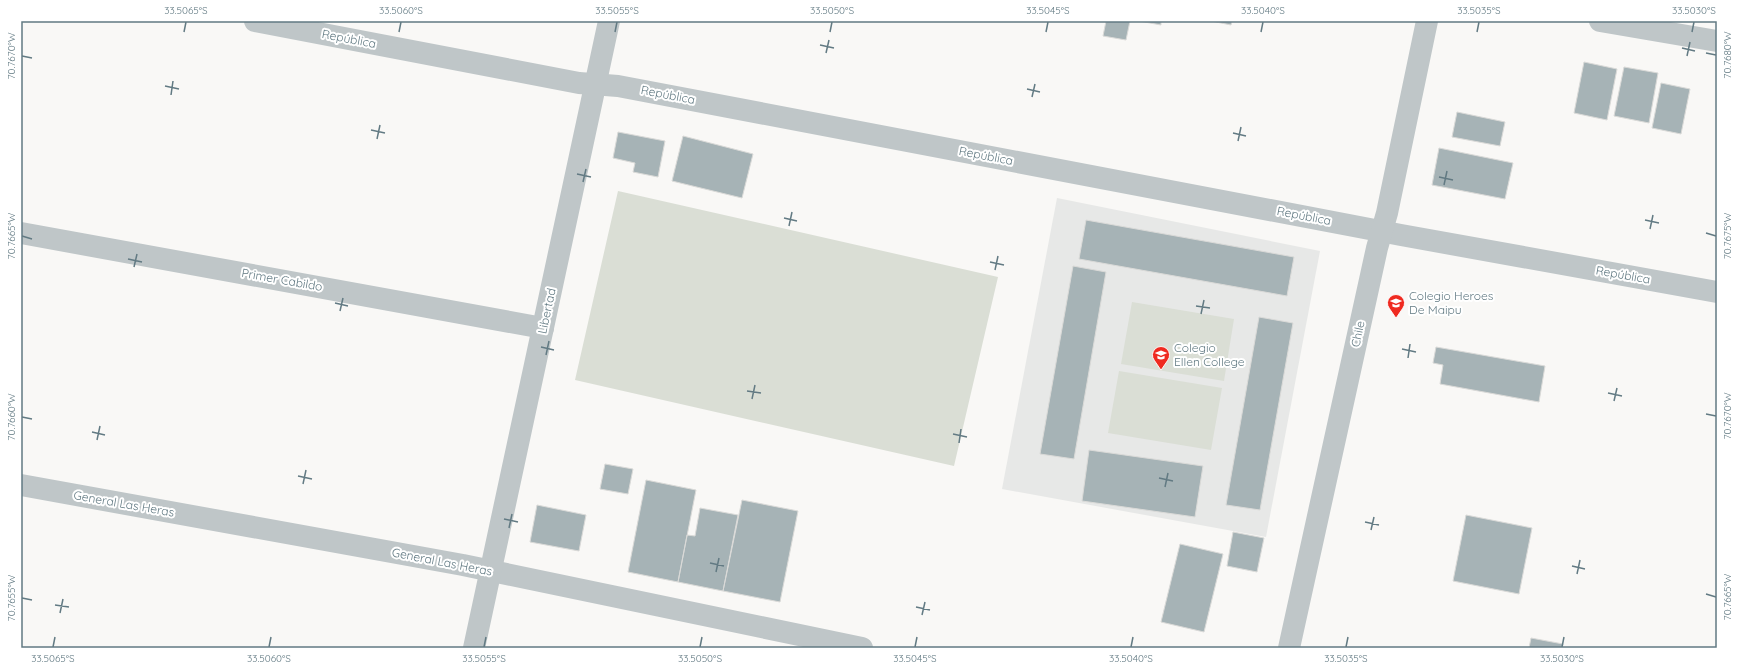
<svg xmlns="http://www.w3.org/2000/svg" width="1738" height="669" font-family="Quicksand,sans-serif">
<rect width="100%" height="100%" fill="#f9f8f6"/>
<path fill="#e7e8e7" d="M1057,198L1320,251L1266,537L1002,489Z"/>
<path fill="#daded5" d="M618,191L998,277L954,466L575,380Z
M1132,302L1234,319L1224,381L1121,364Z
M1119,371L1222,388L1211,450L1108,433Z"/>
<path fill="#a6b3b6" stroke="#dadad8" d="M1106,21H1130L1126,40L1103,36Z
M1139,21H1161V25Z
M1211,21H1232L1231,25Z
M1584,62L1617,69L1607,120L1574,113Z
M1624,67L1658,73L1649,123L1614,116Z
M1661,83L1690,89L1681,134L1652,128Z
M1457,112L1505,122L1500,146L1452,137Z
M618,132L665,141L658,177L633,172L635,163L613,158Z
M683,136L753,154L742,198L672,181Z
M1439,148L1513,163L1505,199L1432,185Z
M1086,220L1294,257L1287,296L1079,259Z
M1073,266L1106,272L1074,459L1040,454Z
M1259,317L1293,323L1260,510L1226,505Z
M1436,347L1545,366L1539,402L1440,384L1443,365L1433,363Z
M1089,450L1203,466L1195,517L1082,501Z
M605,464L633,469L628,494L600,489Z
M646,480L696,490L678,582L628,572Z
M742,500L798,511L780,602L723,591Z
M537,505L586,515L579,551L530,542Z
M700,508L738,515L723,591L678,582L687,535L695,536Z
M1466,515L1532,528L1519,594L1453,581Z
M1233,532L1264,538L1257,572L1227,566Z
M1180,544L1223,554L1204,632L1161,622Z
M1531,638L1563,644L1562,648H1529Z"/>
<g fill="none" stroke-linecap="round" stroke-linejoin="round">
<path stroke="#bfc6c8" stroke-width="22" d="M255,21L579,83L618,86L1401,235L1717,292
M1600,21L1717,41
M21,233L543,328
M21,485L463,565L862,648"/>
<path stroke="#bfc6c8" stroke-width="22" d="M474,648L609,21
M1289,648L1377,248L1387,213L1427,21"/>
</g>
<path fill="none" stroke="#627a83" stroke-width="1.5" d="M184,32L186,22M399,32L401,22M615,32L617,22M830,32L832,22M1046,32L1048,22M1261,32L1263,22M1477,32L1479,22M1692,32L1694,22M820,45L834,48M1682,48L1695,51M826,53L829,40M1706,53L1716,55M22,56L32,58M1687,56L1690,42M165,86L179,89M1027,89L1040,92M171,95L173,81M1032,97L1035,84M371,130L385,133M1233,133L1246,136M377,139L380,125M1238,141L1241,127M577,174L591,177M1439,177L1453,180M583,182L586,169M1444,185L1447,171M784,218L797,221M1645,220L1659,223M789,226L792,212M1650,229L1653,215M1706,233L1716,236M22,236L32,239M128,259L142,262M990,262L1004,265M134,267L137,254M995,270L998,256M335,303L348,306M1196,306L1210,308M340,311L343,298M1201,314L1204,300M541,347L554,350M1402,349L1416,352M546,355L549,341M1408,358L1410,344M747,391L761,393M1608,393L1622,396M752,399L755,385M1614,401L1617,388M1706,414L1716,416M22,417L32,419M92,432L105,435M953,434L967,437M97,440L100,426M959,443L961,429M298,476L312,479M1159,478L1173,481M303,484L306,470M1165,487L1168,473M504,519L518,522M1365,522L1379,525M509,528L512,514M1371,530L1374,517M710,563L724,566M1572,566L1585,569M716,572L719,558M1577,574L1580,560M1706,594L1716,597M22,598L32,600M55,605L69,607M916,607L930,610M60,613L63,599M922,615L925,602M53,647L55,637M269,647L271,637M484,647L486,637M700,647L702,637M915,647L917,637M1131,647L1133,637M1346,647L1348,637M1562,647L1564,637"/>
<defs>
<symbol id="school-pin" viewBox="-11 -11 22 30"><path d="M0 17L-7.5 6A9.5 9.5 0 1 1 7.5 6Z" fill="#ef2a20" stroke="#fff"/><path d="M0-5L7-2L0 1L-7-2ZM-4 1L0 2.5L4 1V4Q0 6-4 4Z" fill="#fff"/></symbol>
</defs>
<g fill-rule="evenodd">
<use href="#school-pin" x="1386" y="293" width="20" height="27"/>
<use href="#school-pin" x="1151" y="345" width="20" height="27"/>
</g>
<g text-anchor="middle" stroke-width="4" stroke-linejoin="round" paint-order="stroke">
<g font-size="12" fill="#627a83" stroke="#fff">
<text transform="translate(349 39) rotate(11)" y="4">República</text>
<text transform="translate(668 95) rotate(11)" y="4">República</text>
<text transform="translate(986 156) rotate(11)" y="4">República</text>
<text transform="translate(1304 216) rotate(11)" y="4">República</text>
<text transform="translate(1623 275) rotate(10)" y="4">República</text>
<text transform="translate(282 280) rotate(10)" y="4">Primer Cabildo</text>
<text transform="translate(547 311) rotate(-78)" y="4">Libertad</text>
<text transform="translate(1358 334) rotate(-78)" y="4">Chile</text>
<text transform="translate(124 504) rotate(10)" y="4">General Las Heras</text>
<text transform="translate(442 562) rotate(11)" y="4">General Las Heras</text>
</g>
<g font-size="12" fill="#627a83" stroke="#fff" text-anchor="start">
<text x="1409" y="300">Colegio Heroes<tspan x="1409" dy="14">De Maipu</tspan></text>
<text x="1174" y="352">Colegio<tspan x="1174" dy="14">Ellen College</tspan></text>
</g>
</g>
<rect width="1738" height="669" fill="none" stroke="#ffffff" stroke-width="44"/>
<rect x="22" y="22" width="1694" height="625" fill="none" stroke="#627a83" stroke-width="1.5"/>
<g font-size="10" text-anchor="middle" fill="#627a83">
<text x="186" y="14">33.5065°S</text>
<text x="401" y="14">33.5060°S</text>
<text x="617" y="14">33.5055°S</text>
<text x="832" y="14">33.5050°S</text>
<text x="1048" y="14">33.5045°S</text>
<text x="1263" y="14">33.5040°S</text>
<text x="1479" y="14">33.5035°S</text>
<text x="1694" y="14">33.5030°S</text>
<text transform="translate(1727 55) rotate(-90)" y="4">70.7680°W</text>
<text transform="translate(11 56) rotate(-90)" y="4">70.7670°W</text>
<text transform="translate(1727 236) rotate(-90)" y="4">70.7675°W</text>
<text transform="translate(11 236) rotate(-90)" y="4">70.7665°W</text>
<text transform="translate(1727 416) rotate(-90)" y="4">70.7670°W</text>
<text transform="translate(11 417) rotate(-90)" y="4">70.7660°W</text>
<text transform="translate(1727 597) rotate(-90)" y="4">70.7665°W</text>
<text transform="translate(11 598) rotate(-90)" y="4">70.7655°W</text>
<text x="53" y="662">33.5065°S</text>
<text x="269" y="662">33.5060°S</text>
<text x="484" y="662">33.5055°S</text>
<text x="700" y="662">33.5050°S</text>
<text x="915" y="662">33.5045°S</text>
<text x="1131" y="662">33.5040°S</text>
<text x="1346" y="662">33.5035°S</text>
<text x="1562" y="662">33.5030°S</text>
</g>
</svg>
